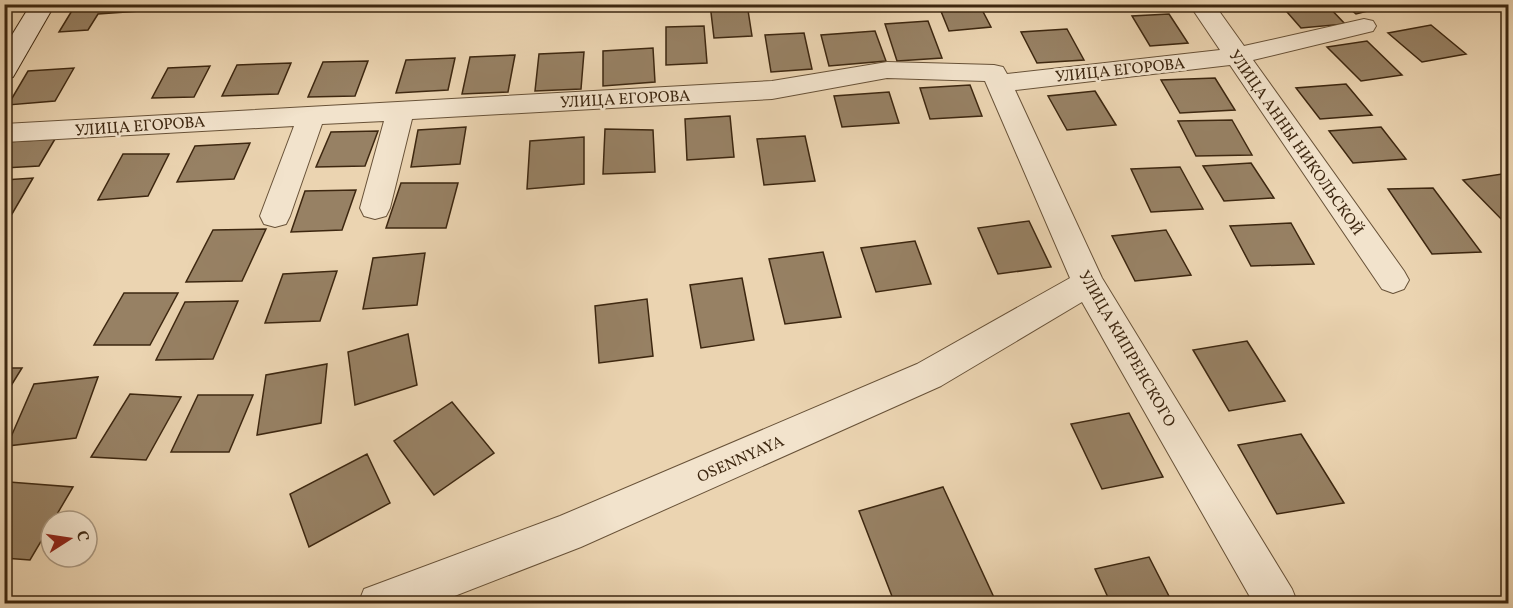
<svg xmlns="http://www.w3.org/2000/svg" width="1513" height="608" font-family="Vollkorn,serif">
<rect width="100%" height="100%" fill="#ebd4b1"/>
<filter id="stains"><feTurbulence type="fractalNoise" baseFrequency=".00333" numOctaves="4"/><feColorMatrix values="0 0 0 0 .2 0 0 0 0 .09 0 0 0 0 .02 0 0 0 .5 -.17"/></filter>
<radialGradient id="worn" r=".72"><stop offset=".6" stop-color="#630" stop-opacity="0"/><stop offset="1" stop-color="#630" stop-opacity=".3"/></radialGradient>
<path fill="#978164" stroke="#3d2710" stroke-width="1.5" d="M76,4H143L140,11L98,14L88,30L59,32Z
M710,4H747L752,36L714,38Z
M938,4H979L991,27L949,31Z
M1280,4H1326L1345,24L1301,28Z
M1344,4H1390L1391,5L1356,14Z
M1169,14L1188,43L1150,46L1132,16Z
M928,21L942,58L897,61L885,24Z
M1431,25L1466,54L1422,62L1388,33Z
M704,26L707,63L666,65V27Z
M1067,29L1084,60L1037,63L1021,32Z
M875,31L886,61L829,66L821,35Z
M804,33L812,69L771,72L765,35Z
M1367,41L1402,75L1361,81L1327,47Z
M653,48L655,82L603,86V51Z
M584,52L581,89L535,91L539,54Z
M515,55L508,92L462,94L470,57Z
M455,58L448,90L396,93L406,60Z
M368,61L355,96L308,97L323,62Z
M291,63L278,94L222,96L237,65Z
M210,66L194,97L152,98L168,68Z
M74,68L55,101L8,105L28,71Z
M1215,78L1235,110L1180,113L1161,80Z
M1346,84L1372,115L1320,119L1296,88Z
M970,85L982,116L930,119L920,88Z
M1095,91L1116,125L1067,130L1048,96Z
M889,92L899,123L842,127L834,96Z
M730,116L734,157L687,160L685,119Z
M1232,120L1252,155L1196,156L1178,121Z
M466,127L460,164L411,167L418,130Z
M1381,127L1406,159L1353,163L1329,131Z
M605,129L653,130L655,172L603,174Z
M378,131L365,166L316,167L331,132Z
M805,136L815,181L764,185L757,139Z
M584,137V184L527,189L530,141Z
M55,139L39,166L4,168V142Z
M250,143L234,179L177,182L195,146Z
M123,154H169L148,196L98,200Z
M1251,163L1274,198L1224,201L1203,166Z
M1180,167L1203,209L1151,212L1131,169Z
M1502,174L1508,180V226L1463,180Z
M33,178L12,214H4V180Z
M401,183H458L446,228H386Z
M1433,188L1481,252L1432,254L1388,189Z
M356,190L342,230L291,232L305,191Z
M1029,221L1051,267L998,274L978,228Z
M1291,223L1314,264L1251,266L1230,226Z
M266,229L242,281L186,282L213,230Z
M1166,230L1191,275L1135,281L1112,236Z
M915,241L931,284L876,292L861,248Z
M823,252L841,317L785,324L769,259Z
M425,253L417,305L363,309L373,258Z
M337,271L320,321L265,323L283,274Z
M742,278L754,340L701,348L690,285Z
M124,293H178L150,345H94Z
M647,299L653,356L599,363L595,306Z
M238,301L213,359L156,360L185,302Z
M408,334L417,385L355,405L348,352Z
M1247,341L1285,401L1229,411L1193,350Z
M327,364L321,423L257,435L266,375Z
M4,368H22L4,397Z
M98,377L76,438L7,446L34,384Z
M130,394L181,397L146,460L91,457Z
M198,395H253L229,452H171Z
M452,402L494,453L434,495L394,441Z
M1129,413L1163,477L1102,489L1071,424Z
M1301,434L1344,503L1277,514L1238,445Z
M367,454L390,503L309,547L290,494Z
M9,482L73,487L30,560L4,558V489Z
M943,487L997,604H895L859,511Z
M1149,557L1173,604H1111L1095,569Z"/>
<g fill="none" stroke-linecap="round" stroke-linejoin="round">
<defs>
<path id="street" d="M1189,4H1214L1244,46L1364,19L1373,21L1376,26L1373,31L1253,60L1404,271L1409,280L1404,289L1393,293L1382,289L1230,65L1015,90L1102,278L1292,589L1298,604H1254L1082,302L941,386L581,547L434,604H358L364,589L560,516L917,364L1070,278L985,81L887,78L772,99L412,119L390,208L386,216L375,219L364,216L360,208L384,121L322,124L290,216L286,224L275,227L264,224L260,216L294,126L4,142V124L772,81L887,62L994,65L1003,67L1007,74L1220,50Z"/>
<path id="secondary" d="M31,4H55L13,77L4,79V48Z"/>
</defs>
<use href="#street" stroke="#685238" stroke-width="2"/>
<use href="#secondary" stroke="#3d2710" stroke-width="2"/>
<use href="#street" fill="#f2e3cc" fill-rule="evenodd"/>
<use href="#secondary" fill="#f2e3cc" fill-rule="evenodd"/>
</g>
<g text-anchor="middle" stroke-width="5" stroke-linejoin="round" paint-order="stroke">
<g font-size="16" fill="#3d2710" stroke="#f2e3cc">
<text transform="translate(1120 69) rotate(-6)" y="6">УЛИЦА ЕГОРОВА</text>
<text transform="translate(625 98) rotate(-3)" y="6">УЛИЦА ЕГОРОВА</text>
<text transform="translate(140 125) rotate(-4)" y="6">УЛИЦА ЕГОРОВА</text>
<text transform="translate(1297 142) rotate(55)" y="6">УЛИЦА АННЫ НИКОЛЬСКОЙ</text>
<text transform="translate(1128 348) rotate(60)" y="6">УЛИЦА КИПРЕНСКОГО</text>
<text transform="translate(740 458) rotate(-24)" y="6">OSENNYAYA</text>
</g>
</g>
<rect width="1513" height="608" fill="none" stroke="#ebd4b1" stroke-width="24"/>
<rect x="6" y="6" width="1501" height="596" fill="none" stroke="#3d2710" stroke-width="3"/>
<rect x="12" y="12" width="1489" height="584" fill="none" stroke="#3d2710" stroke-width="1.5"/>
<g transform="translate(69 539) rotate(78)"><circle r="28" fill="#f2e3cc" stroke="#aa9881" stroke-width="1.5"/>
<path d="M0-4.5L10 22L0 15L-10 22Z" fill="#8f2418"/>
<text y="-9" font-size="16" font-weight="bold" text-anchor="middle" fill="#3d2710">С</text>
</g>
<rect width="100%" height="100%" filter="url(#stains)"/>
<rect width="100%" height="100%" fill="url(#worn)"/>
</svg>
